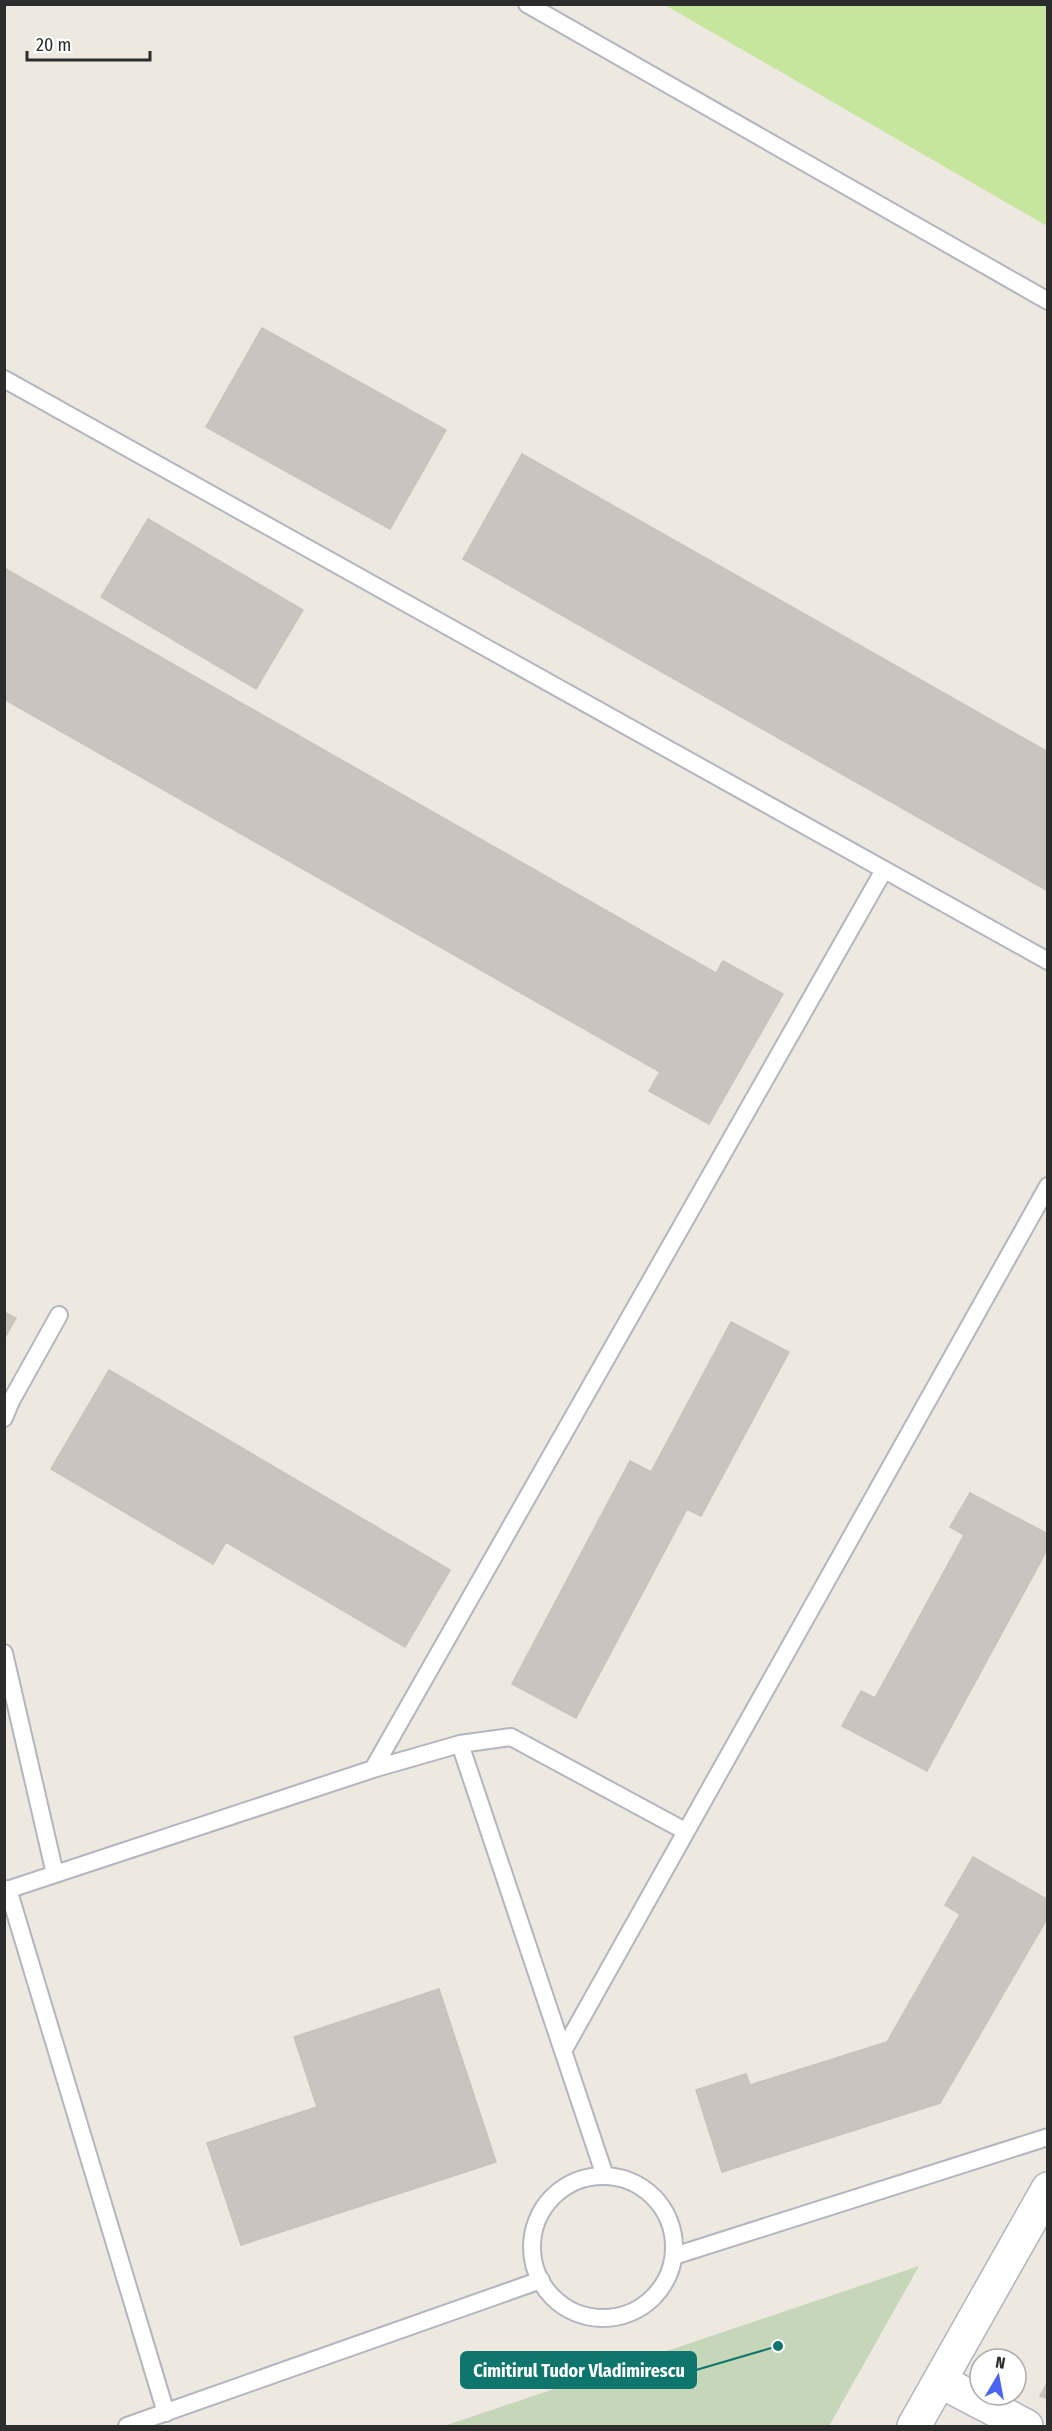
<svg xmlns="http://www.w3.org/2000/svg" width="1052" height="2431" font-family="'Fira Sans Condensed',sans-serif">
<rect width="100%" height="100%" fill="#ede8e0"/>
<path fill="#c6d6b8" d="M919,2266L829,2426H444Z"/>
<path fill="#c5e69c" d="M665,5H1047V226Z"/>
<path fill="#c9c4bf" stroke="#c8c3b9" stroke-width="1.5" d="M262,328L446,430L390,529L206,427Z
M522,454L1048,752V891L463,559Z
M148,519L303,610L256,689L101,597Z
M4,568L716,973L660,1072L4,699Z
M723,961L783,994L709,1124L649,1091Z
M4,1312L16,1318L4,1339Z
M731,1322L789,1352L701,1516L687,1509L576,1718L512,1684L630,1461L651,1472Z
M109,1370L450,1570L405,1647L226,1542L213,1564L51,1469Z
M970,1493L1048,1534V1548L927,1771L842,1726L861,1691L875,1698L964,1535L950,1527Z
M973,1857L1048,1900V1917L940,2103L722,2172L696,2090L746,2074L750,2085L887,2042L960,1914L945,1905Z
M439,1989L496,2162L241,2245L207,2143L317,2107L294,2037Z
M1048,2381V2399L1040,2396Z"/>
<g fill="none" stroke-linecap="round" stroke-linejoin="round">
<defs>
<path id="lane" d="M527,4L1048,301
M4,379L1048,961
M4,1418L11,1401L59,1315
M4,1653L55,1874
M460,1744L605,2176
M373,1769L884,870
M8,1889L166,2413
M4,1891L373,1769L460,1744L511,1737L685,1831
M563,2051L1048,1186
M532 2247a71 71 0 1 1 142 0a71 71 0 1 1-142 0Z
M674,2256L1048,2137
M127,2426L541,2280"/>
<path id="street" d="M940,2381L1026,2426"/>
<path id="secondary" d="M914,2426L1048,2189"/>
</defs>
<use href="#lane" stroke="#b3b5bf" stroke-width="20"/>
<use href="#street" stroke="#b3b5bf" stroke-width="36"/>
<use href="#secondary" stroke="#b3b5bf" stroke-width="36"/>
<use href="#lane" stroke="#fff" stroke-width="16"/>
<use href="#street" stroke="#fff" stroke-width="33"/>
<use href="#secondary" stroke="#fff" stroke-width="33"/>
</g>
<path fill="none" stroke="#0f766e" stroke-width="2" d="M778 2346L696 2370"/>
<circle fill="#0f766e" stroke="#fff" stroke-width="2" cx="778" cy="2346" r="6"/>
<rect fill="#0f766e" stroke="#0f766e" stroke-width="2" x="461" y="2352" width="235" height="36" rx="6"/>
<g font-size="18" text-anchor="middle" font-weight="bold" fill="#fff">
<text x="579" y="2377">Cimitirul Tudor Vladimirescu</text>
</g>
<rect width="1052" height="2431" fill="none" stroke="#2c2c2c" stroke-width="12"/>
<g transform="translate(998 2377) rotate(10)"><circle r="28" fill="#ffffff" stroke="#ababab" stroke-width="1.5"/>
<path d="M0-4.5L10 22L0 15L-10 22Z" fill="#4a64ef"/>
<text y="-9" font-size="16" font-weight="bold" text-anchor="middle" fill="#2c2c2c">N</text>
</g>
<path d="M27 51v9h123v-9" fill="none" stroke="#2c2c2c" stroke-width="3"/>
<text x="36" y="51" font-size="18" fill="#2c2c2c" stroke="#ffffff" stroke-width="4.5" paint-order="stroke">20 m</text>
</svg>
